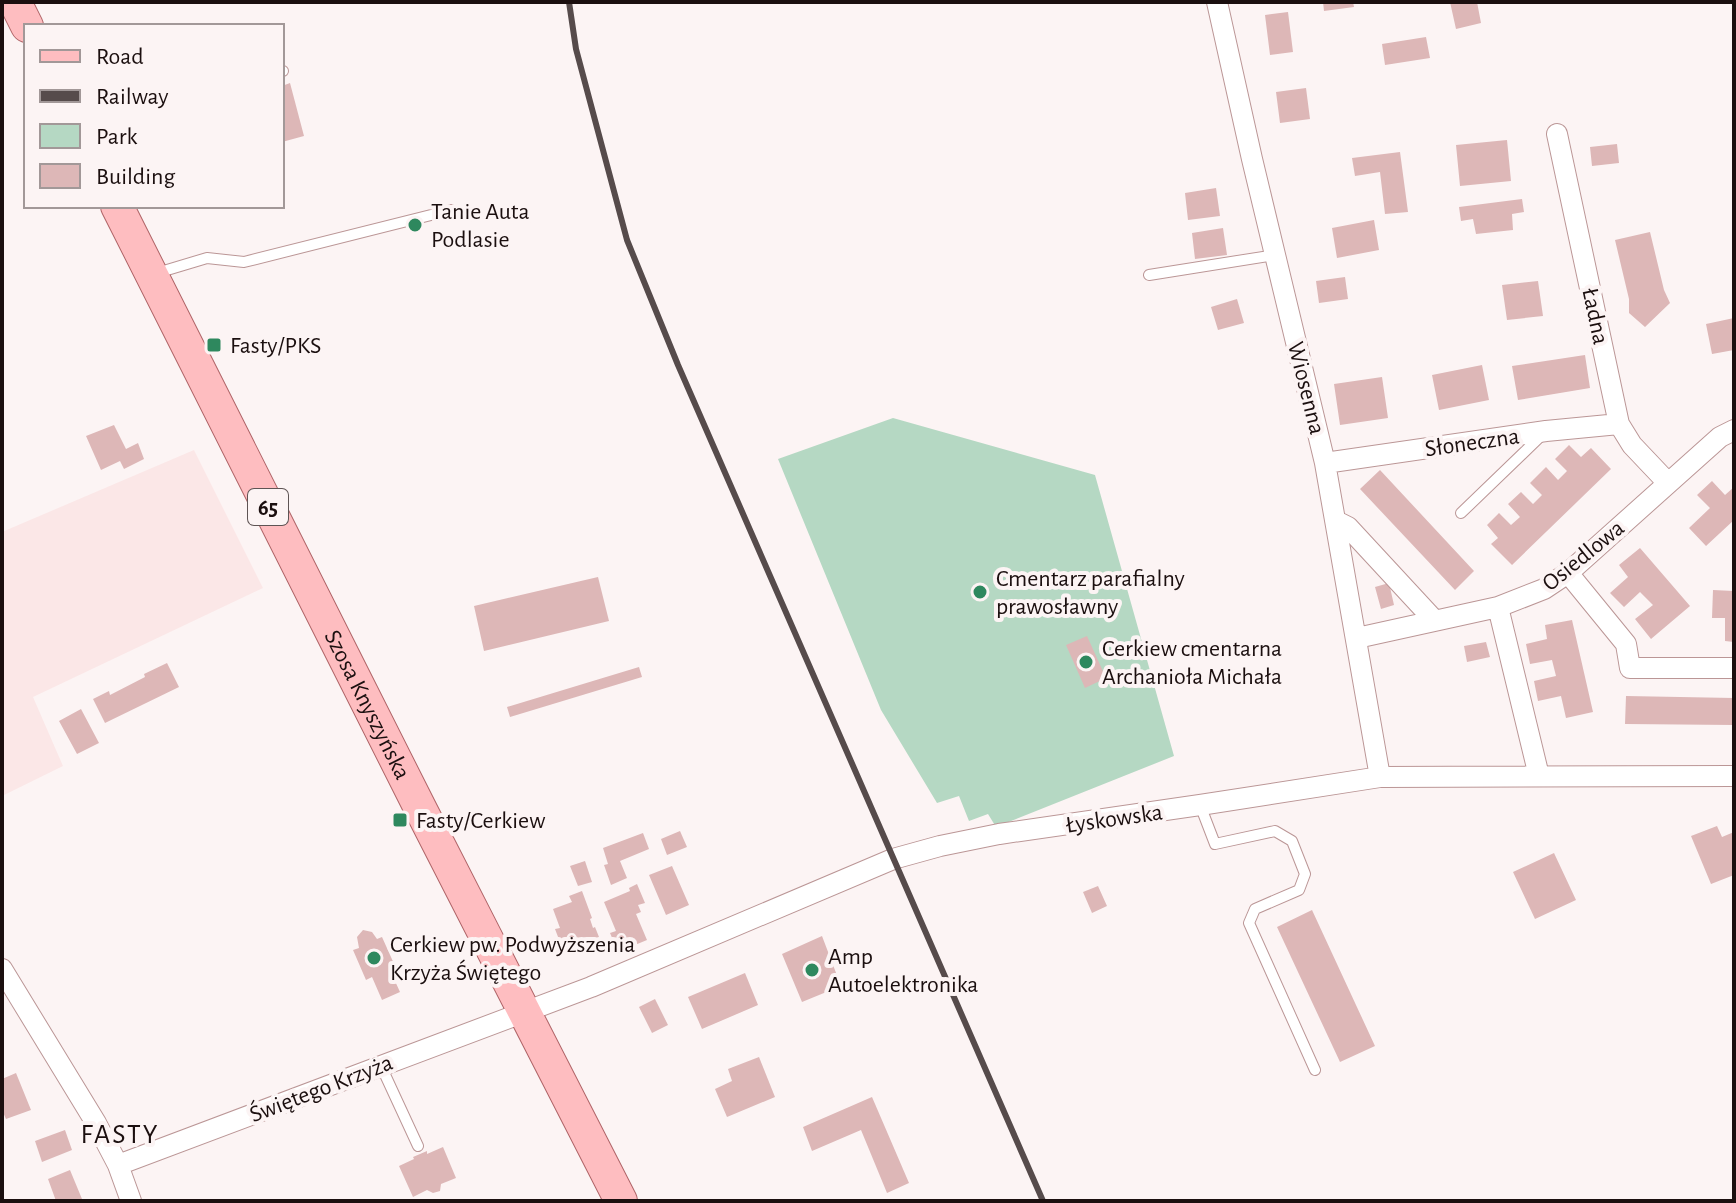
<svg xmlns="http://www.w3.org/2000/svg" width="1736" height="1203" font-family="'Alegreya Sans',sans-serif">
<rect width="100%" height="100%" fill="#fcf4f4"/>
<path fill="#fbe7e7" d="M194,450L263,588L33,697L63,766L2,796V532Z"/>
<path fill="#b5d8c3" d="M893,418L1095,475L1174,756L996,827L988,814L969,821L959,796L937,803L881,710L778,459Z"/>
<path fill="#ddb7b7" d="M1323,2H1353L1354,7L1324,11Z
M1450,2H1477L1481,23L1456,29Z
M1288,12L1293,52L1270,55L1265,15Z
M1426,37L1430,58L1385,65L1382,44Z
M290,83L304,136L282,142V86Z
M1306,88L1310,119L1280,123L1276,92Z
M1507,140L1511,181L1460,186L1456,145Z
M1617,144L1619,163L1592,166L1590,147Z
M1400,152L1408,212L1385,214L1380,172L1355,176L1352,158Z
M1216,188L1220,216L1188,220L1185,193Z
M1522,199L1524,212L1512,214L1513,230L1476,234L1473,219L1461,221L1459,207Z
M1374,220L1379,250L1337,258L1332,228Z
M1223,228L1227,255L1195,259L1192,233Z
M1650,232L1664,290L1670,303L1645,327L1629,313V299L1615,240Z
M1345,277L1348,299L1319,303L1316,281Z
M1538,281L1543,316L1507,320L1502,285Z
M1237,299L1244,323L1218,330L1211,307Z
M1734,318V350L1712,354L1706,324Z
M1585,355L1590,388L1518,400L1512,366Z
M1482,365L1489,400L1439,410L1432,375Z
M1382,377L1388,418L1340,425L1334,384Z
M114,425L126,449L138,443L144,459L124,469L120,461L101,470L86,436Z
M1569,445L1581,457L1591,448L1611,469L1512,565L1491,544L1498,538L1487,525L1499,513L1511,525L1520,517L1508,504L1521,492L1533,504L1542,495L1530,483L1546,467L1558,480L1567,471L1555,459Z
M1380,470L1474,571L1455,590L1360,489Z
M1712,481L1725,495L1734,487V520L1706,546L1689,528L1710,508L1697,495Z
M1640,548L1690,606L1651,639L1635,619L1653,605L1640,592L1624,607L1610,593L1628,577L1619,565Z
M598,577L609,621L484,651L474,606Z
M1389,583L1394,605L1381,609L1375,587Z
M1713,590L1734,591V642L1725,641V618H1712Z
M1572,620L1593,712L1566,718L1561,696L1538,701L1534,681L1556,676L1552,660L1530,664L1526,644L1547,639L1545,625Z
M1087,636L1106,678L1085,688L1066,645Z
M1486,642L1490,657L1467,662L1464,646Z
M167,663L179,687L105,723L93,699L109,691L110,695L145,677L144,674Z
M639,667L642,677L510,717L507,707Z
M1626,696L1734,698V725L1625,724Z
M81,709L99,743L77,754L59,721Z
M1717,826L1722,837L1734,832V875L1711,884L1691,836Z
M680,831L687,847L667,855L661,839Z
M643,833L649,849L620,861L627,878L611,885L604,865L608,864L603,848Z
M1554,853L1576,900L1535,919L1513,872Z
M585,861L592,882L578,886L570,866Z
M672,866L689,905L666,915L649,875Z
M637,884L645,903L638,905L641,912L636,914L647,940L618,952L610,933L616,931L604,902L630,891L629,888Z
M1098,886L1107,906L1092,913L1083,892Z
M582,891L592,918L590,919L593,928L595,927L599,937L563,950L555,929L560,928L553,909L572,902L569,896Z
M1312,910L1375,1046L1340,1062L1277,927Z
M363,930L372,932L377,939L382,937L395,966L389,968L400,992L382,1000L372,977L366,980L353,950L359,948L357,937Z
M822,936L841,986L802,1002L782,954Z
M745,973L758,1005L702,1029L688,997Z
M655,999L668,1025L652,1033L639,1007Z
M759,1057L775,1097L727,1117L715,1089L732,1081L728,1069Z
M16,1073L31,1110L6,1119L2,1110V1079Z
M872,1097L909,1183L887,1193L861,1130L812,1151L803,1127Z
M65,1130L72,1150L42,1162L35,1141Z
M443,1147L456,1178L441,1184L440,1191L433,1193L427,1190L413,1197L399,1166L414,1159L413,1157L427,1151V1154Z
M70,1170L82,1199L56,1201L48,1179Z"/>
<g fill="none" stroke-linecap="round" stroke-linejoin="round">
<defs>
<path id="lane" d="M282,71H283
M157,273L207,258L244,262L451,210
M1149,275L1275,255
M1461,513L1543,434
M1200,805L1215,844L1275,831L1292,841L1305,874L1299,890L1255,909L1249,923L1315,1070
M381,1066L418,1146"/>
<path id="street" d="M1217,2L1252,159L1325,463L1380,777
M1557,134L1619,424L1632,445L1668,483
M1325,463L1546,431L1619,424
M1336,521L1348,527L1435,621
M1568,573L1626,644L1630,668H1734
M1498,607L1539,776
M1357,638L1498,607L1544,589L1568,573L1720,437L1734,430
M2,969L96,1123L118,1165L131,1201
M118,1165L591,987L893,859L940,846L999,834L1200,805L1380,777L1734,776"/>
<g id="primary">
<path d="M15,2L27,26"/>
<path id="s1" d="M117,206L420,808L621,1201"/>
</g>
</defs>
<use href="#lane" stroke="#bb9696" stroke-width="12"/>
<use href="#street" stroke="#bb9696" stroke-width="22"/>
<use href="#primary" stroke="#af6467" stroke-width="34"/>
<use href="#lane" stroke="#fff" stroke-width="10"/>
<use href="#street" stroke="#fff" stroke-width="20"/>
<use href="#primary" stroke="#febdc0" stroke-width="32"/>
<path stroke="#564b4b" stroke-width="6" d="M569,2L576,49L627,240L678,365L1043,1201"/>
</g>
<g fill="#2e885e" stroke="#fcf4f4" stroke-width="3">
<circle cx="415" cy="225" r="8"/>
<rect x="206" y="337" width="16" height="16" rx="4"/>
<circle cx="980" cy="592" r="8"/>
<circle cx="1086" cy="662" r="8"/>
<rect x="392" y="812" width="16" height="16" rx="4"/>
<circle cx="374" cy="958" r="8"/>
<circle cx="812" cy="970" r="8"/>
</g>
<g text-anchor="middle" stroke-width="8" stroke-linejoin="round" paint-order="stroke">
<rect fill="#fcf4f4" stroke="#5e5454" stroke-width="2" x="248" y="489" width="40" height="36" rx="6"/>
<g font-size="22" font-weight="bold" fill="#1b0f0f">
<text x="268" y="515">65</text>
</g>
<g font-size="24" fill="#1b0f0f" stroke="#fcf4f4" text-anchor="start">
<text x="431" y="219">Tanie Auta<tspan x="431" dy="28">Podlasie</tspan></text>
<text x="230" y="353">Fasty/PKS</text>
<text x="996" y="586">Cmentarz parafialny<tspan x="996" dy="28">prawosławny</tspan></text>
<text x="1102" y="656">Cerkiew cmentarna<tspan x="1102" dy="28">Archanioła Michała</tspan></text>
<text x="416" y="828">Fasty/Cerkiew</text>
<text x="390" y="952">Cerkiew pw. Podwyższenia<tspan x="390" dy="28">Krzyża Świętego</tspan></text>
<text x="828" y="964">Amp<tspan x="828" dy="28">Autoelektronika</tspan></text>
</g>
<g font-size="24" fill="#1b0f0f" stroke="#fcf4f4">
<text transform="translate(1596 316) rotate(78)" y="8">Ładna</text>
<text transform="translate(1307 388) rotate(76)" y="8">Wiosenna</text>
<text transform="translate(1472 442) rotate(-8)" y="8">Słoneczna</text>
<text transform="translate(1583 555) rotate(-39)" y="8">Osiedlowa</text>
<text dy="8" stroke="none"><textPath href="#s1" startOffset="558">Szosa Knyszyńska</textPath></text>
<text transform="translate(1114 818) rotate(-8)" y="8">Łyskowska</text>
<text transform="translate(321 1088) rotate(-21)" y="8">Świętego Krzyża</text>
</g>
<g font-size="28" letter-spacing="2" fill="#1b0f0f" stroke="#fcf4f4">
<text x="120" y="1143">FASTY</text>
</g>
</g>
<rect width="1736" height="1203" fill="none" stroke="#1b0f0f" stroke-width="8"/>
<rect x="24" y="24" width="260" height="184" fill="#fcf4f4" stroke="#a29898" stroke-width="2"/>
<rect x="40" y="50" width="40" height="12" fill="#febdc0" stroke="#a29898" stroke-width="2"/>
<text x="96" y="64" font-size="24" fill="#1b0f0f">Road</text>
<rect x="40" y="90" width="40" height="12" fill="#564b4b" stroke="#a29898" stroke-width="2"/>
<text x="96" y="104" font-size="24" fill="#1b0f0f">Railway</text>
<rect x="40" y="124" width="40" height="24" fill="#b5d8c3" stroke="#a29898" stroke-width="2"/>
<text x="96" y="144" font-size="24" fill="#1b0f0f">Park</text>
<rect x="40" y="164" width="40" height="24" fill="#ddb7b7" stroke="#a29898" stroke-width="2"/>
<text x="96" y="184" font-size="24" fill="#1b0f0f">Building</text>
</svg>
